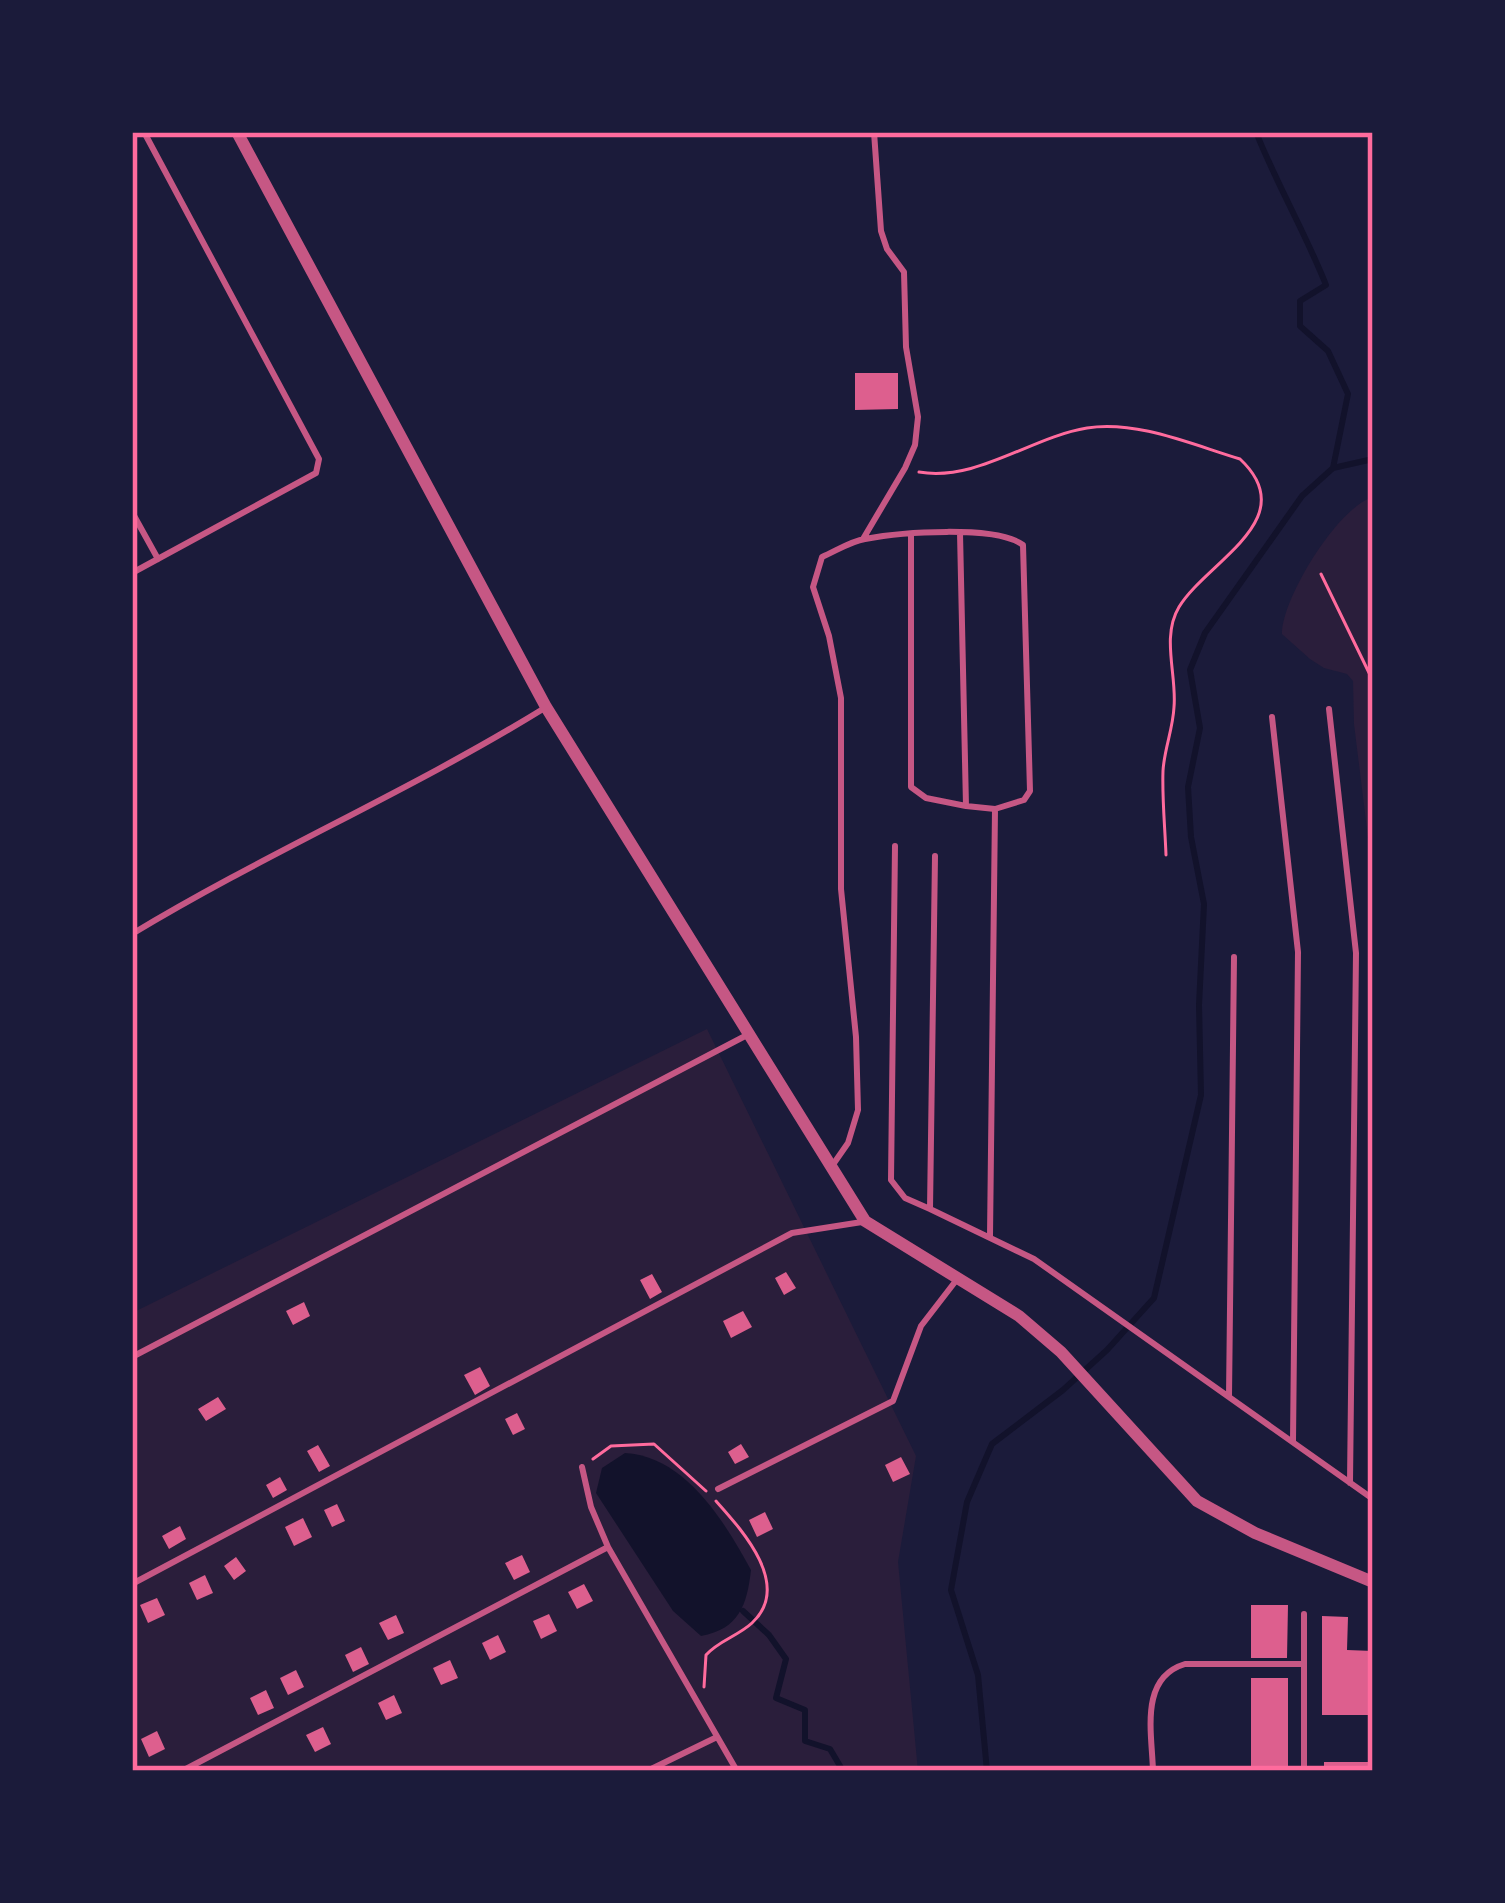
<svg xmlns="http://www.w3.org/2000/svg" width="1505" height="1903" font-family="Merriweather,serif">
<rect width="100%" height="100%" fill="#1b1b3a"/>
<path fill="#2a1e3b" d="M1373,497V878L1354,724L1353,681L1347,674L1324,668L1310,659L1282,634C1282,598 1338,507 1373,497Z
M707,1029L916,1456L898,1562L918,1771H132V1313Z"/>
<path fill="#12122b" d="M625,1453C685,1456 725,1522 751,1570C747,1605 739,1629 701,1636L673,1611L596,1493L602,1468Z"/>
<g fill="none" stroke-linecap="round" stroke-linejoin="round">
<path stroke="#12122b" stroke-width="6" d="M1333,468L1373,459
M743,1611L769,1635L786,1659L776,1698L805,1710V1741L830,1749L843,1771
M987,1771L978,1675L951,1590L967,1502L992,1444L1063,1390L1107,1350L1154,1298L1201,1095L1199,1005L1204,904L1191,837L1188,787L1200,728L1190,670L1205,633L1302,496L1333,468L1348,394L1328,351L1300,326V301L1326,285C1305,232 1277,185 1256,132"/>
</g>
<path fill="#dd5f8e" d="M855,373H898V409L855,410Z
M786,1272L796,1288L784,1295L775,1278Z
M652,1274L662,1292L650,1299L640,1280Z
M304,1302L310,1316L293,1325L286,1311Z
M743,1311L752,1327L731,1338L723,1321Z
M480,1367L490,1386L475,1395L464,1375Z
M218,1397L226,1409L206,1421L198,1409Z
M517,1413L525,1429L513,1435L505,1419Z
M741,1444L749,1457L735,1464L728,1452Z
M318,1445L330,1466L319,1472L307,1451Z
M901,1457L910,1474L893,1482L885,1465Z
M280,1477L287,1490L273,1498L266,1485Z
M337,1504L345,1521L332,1527L324,1510Z
M765,1512L773,1529L757,1537L749,1520Z
M303,1518L312,1537L294,1546L285,1527Z
M180,1526L186,1539L169,1549L162,1536Z
M522,1555L530,1572L514,1580L505,1563Z
M236,1557L246,1571L234,1580L224,1566Z
M205,1575L213,1593L197,1600L189,1583Z
M584,1584L593,1601L577,1609L568,1592Z
M157,1598L165,1615L148,1623L140,1605Z
M1251,1605H1288L1287,1658H1251Z
M549,1614L557,1631L541,1639L533,1621Z
M396,1615L404,1633L388,1640L379,1623Z
M1322,1616L1348,1617L1347,1650L1373,1651V1715H1322Z
M498,1635L506,1652L490,1660L482,1643Z
M361,1647L369,1664L353,1672L345,1655Z
M450,1660L458,1678L441,1685L433,1668Z
M296,1670L304,1687L288,1695L280,1678Z
M1251,1678H1288V1771H1251Z
M266,1690L274,1708L258,1715L250,1698Z
M394,1695L402,1713L386,1720L378,1703Z
M323,1727L331,1744L315,1752L306,1735Z
M157,1731L165,1749L149,1757L141,1739Z
M1324,1762H1373V1771H1324Z"/>
<g fill="none" stroke-linecap="round" stroke-linejoin="round">
<path stroke="#ff6b9d" stroke-width="3" d="M919,472C977,482 1031,437 1087,428C1137,420 1193,445 1240,459C1304,519 1207,561 1179,607C1161,637 1177,675 1174,707C1173,729 1164,750 1163,771C1162,799 1165,827 1166,855
M1321,574L1373,681
M593,1459L611,1446L654,1444L706,1491
M704,1687L706,1655C718,1641 738,1636 752,1623C793,1585 741,1529 716,1501"/>
<path stroke="#c65784" stroke-width="6" d="M132,512L158,559
M960,533L966,806L995,809L990,1236
M911,536V787L926,798L966,806
M863,539L905,468L915,445L918,417L906,347L904,272L887,249L881,231L874,132
M132,573L316,473L319,459L144,132
M1329,709L1356,953L1350,1483
M1272,717L1298,952L1293,1442
M895,846L891,1180L905,1198L930,1209
M935,856L930,1209L1034,1259L1373,1499
M132,934C266,853 410,791 543,709
M832,1166L848,1143L858,1110L856,1037L841,889V698L829,636L813,587L822,557C836,551 851,541 865,539C900,532 996,525 1023,545L1030,791L1024,800L995,809
M132,1357L749,1034
M1229,1397L1234,957
M718,1489L893,1401L921,1326L958,1278
M608,1547L737,1771
M132,1584L792,1233L862,1222
M1304,1614V1771
M182,1771L608,1547L591,1507L582,1467
M647,1771L715,1738
M1153,1771C1152,1733 1139,1678 1185,1664H1302"/>
<path stroke="#c65784" stroke-width="12" d="M237,132L546,707L865,1221L1019,1316L1061,1352L1197,1501L1255,1533L1373,1582"/>
</g>
<rect width="1505" height="1903" fill="none" stroke="#1b1b3a" stroke-width="270"/>
<rect x="135" y="135" width="1235" height="1633" fill="none" stroke="#ff6b9d" stroke-width="4.5"/>
</svg>
